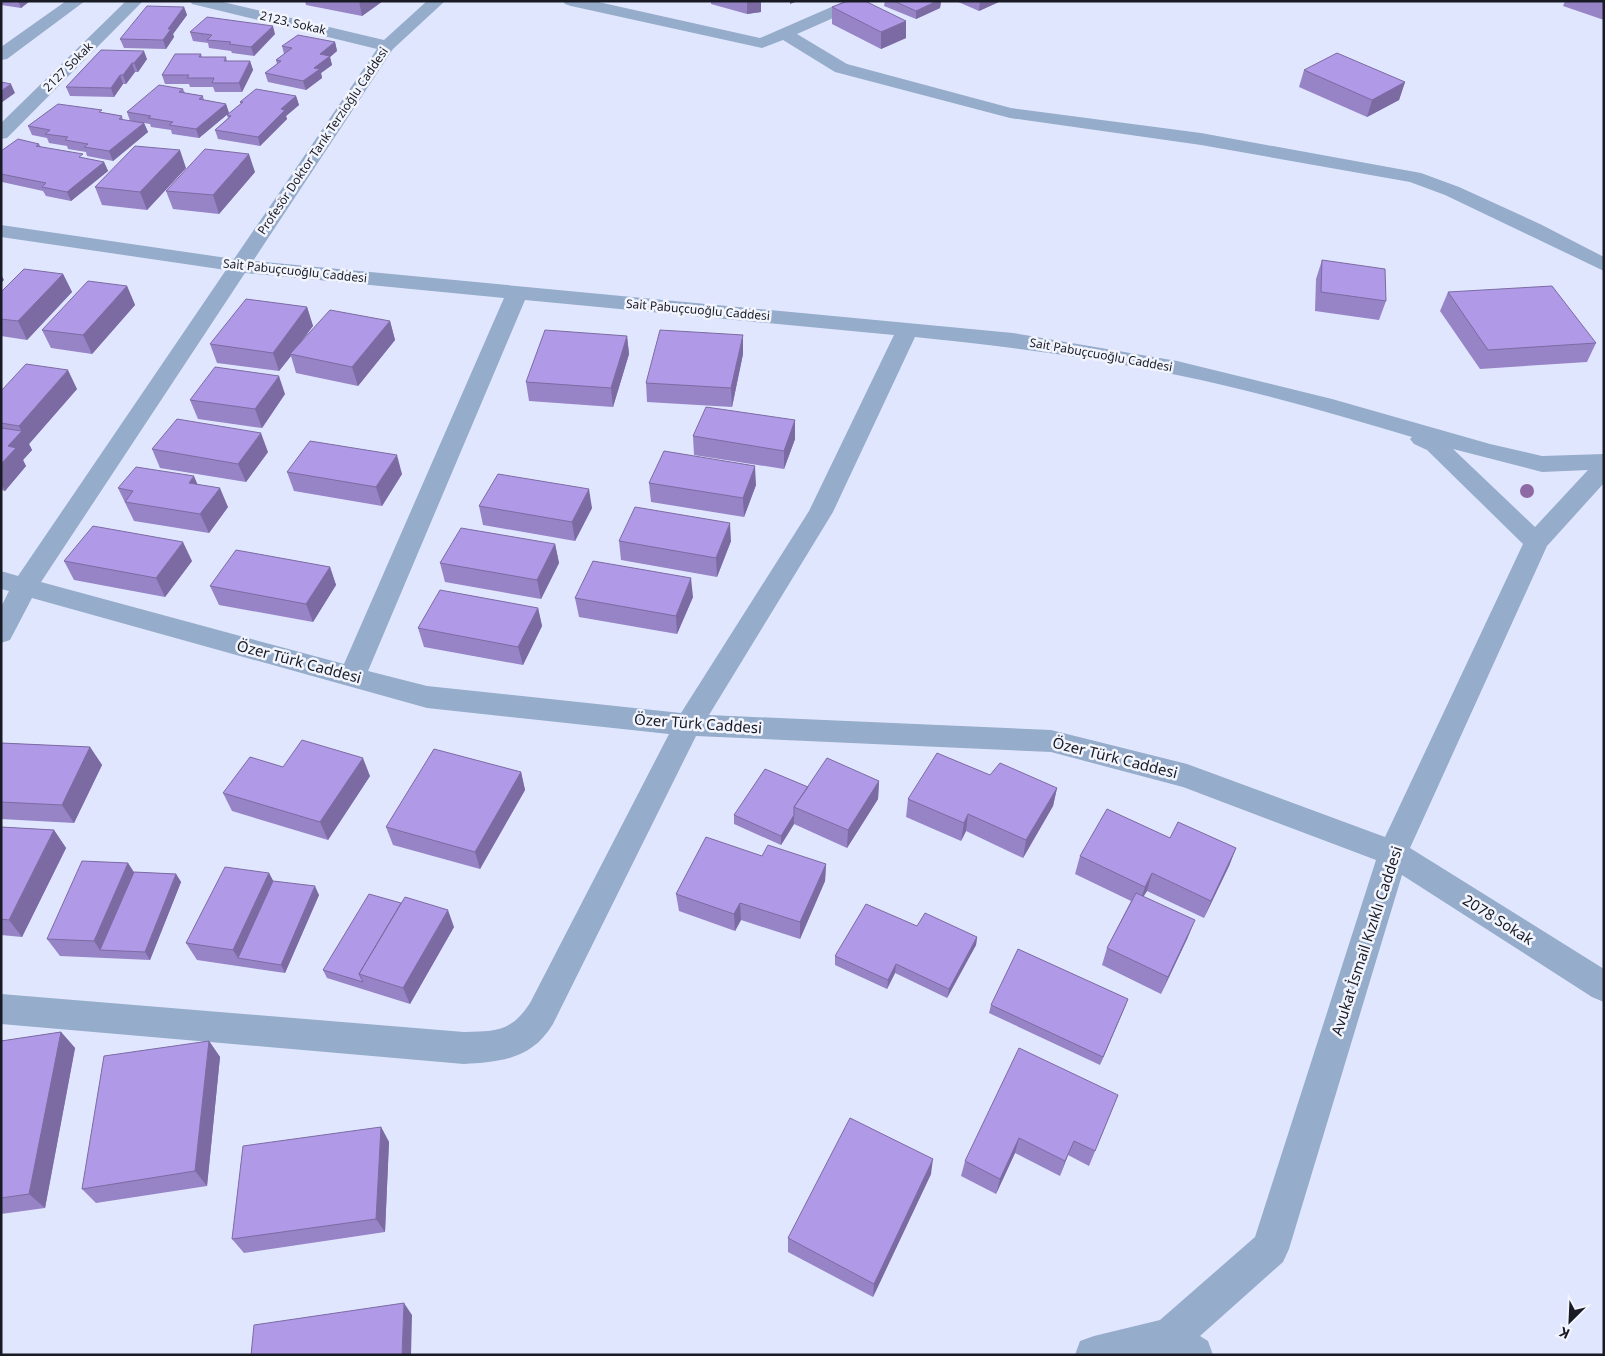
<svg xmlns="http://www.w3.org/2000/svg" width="1605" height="1356" font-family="'Noto Sans',sans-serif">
<rect width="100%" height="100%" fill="#e1e6ff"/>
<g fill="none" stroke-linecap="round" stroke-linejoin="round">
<path fill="#95acca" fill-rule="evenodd" d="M66,1H85L7,59L1,60V47Z
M126,1H143L7,138L1,139V123Z
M190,1H219L384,40L427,1H445L393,49L253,261L1013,333L1177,361L1332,399L1490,444L1542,456L1604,454V483L1547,546L1410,848L1604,969V1002L1592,997L1402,875L1289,1249L1283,1262L1200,1336L1208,1341L1213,1355H1075L1080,1341L1094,1336L1160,1320L1255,1237L1376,860L1183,787L1051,752L696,736L553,1024C532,1059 501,1062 464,1064L1,1024V994L464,1032C496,1031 511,1032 530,1003L669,734L427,708L32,598L10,640L1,643V607L9,591L1,589V571L18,576L226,270L1,237V225L234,259L377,49L192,4ZM245,273L504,298L344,664L41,582ZM525,300L894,335L809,511L681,713L427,686L368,671ZM915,337C1003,346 1090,357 1177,375C1256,391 1334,414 1412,437L1410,439L1414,444L1427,450L1523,544L1385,837L1187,764L1051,730L709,715L833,512ZM1453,449L1542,472L1588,470L1535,527Z
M563,1H594L760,38L845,1H867L865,4L797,34L847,64L1011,108L1201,133L1421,173L1459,187L1540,224L1604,257V271L1445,195L1410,182L1201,145L1010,118L835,72L783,40L762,48L571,6L565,4Z"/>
</g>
<circle fill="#8e6aa5" cx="1527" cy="491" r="7"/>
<path fill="#9784c7" d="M1,1H30L21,8L1,5Z
M305,1H383L362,16L306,5Z
M711,1H761V12L747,14L711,4Z
M885,1H941L940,8L916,19L884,6Z
M956,1H1001L979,11Z
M1565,1H1604V20L1563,6Z
M184,7L187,15L173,34L174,37L166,49L124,48L120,39Z
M832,7L906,38L881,49L832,24Z
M190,32L275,34L254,56L232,53L231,51L209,48L208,43L193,41Z
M335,42L337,51L330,57L332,65L321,73L322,78L306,90L268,82L265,73L277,64L276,60L284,54L282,46Z
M101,50L147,59L138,72H135L126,84H123L114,97L70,96L66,87Z
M201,54L202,57H226L227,61H250L253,70L242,92H215L213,87H190L189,84H165L162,75Z
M1304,70L1405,82L1399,100L1367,117L1299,87Z
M183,89L185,93L203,96L204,100L226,104L229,113L199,138L172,134L171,130L151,127L150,124L144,123L148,132L113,161L87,156L86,152L68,149L67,146L49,143L47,138L32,135L28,126L103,113L122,116L123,120L130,121L127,112Z
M296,96L299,105L286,116L287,119L260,146L218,139L215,130L228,118L227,115L241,104L240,102Z
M39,144L41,147L84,158L104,162L108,171L71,201L46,196L43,191L2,182L1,180V151Z
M186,168L147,210L102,205L95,187Z
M255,172L219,214L173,209L166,191Z
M1322,260L1386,301L1379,320L1315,311L1316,279Z
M63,274L72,292L27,340L1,336V292Z
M127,286L135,305L92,354L51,348L42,330Z
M1448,292L1596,343L1587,362L1480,369L1440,311Z
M307,307L313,326L298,346L390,321L395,340L358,386L296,373L291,356L279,371L217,363L210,344Z
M627,336L629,354L613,407L529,401L526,382Z
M743,354L732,407L647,402L646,383Z
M77,389L29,444L32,450L23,460L26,466L5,491L1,490V391Z
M285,394L262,428L198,419L190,400Z
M795,420V439L784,469L694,455L693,436Z
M152,449L268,452L246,482L160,468Z
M287,472L402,474L382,506L294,491Z
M649,483L756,485L744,517L651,502Z
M198,484L228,507L209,533L134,521L118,488Z
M479,506L592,508L575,541L483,525Z
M619,541H731L717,577L621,560Z
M555,544L559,563L541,599L445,582L440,563Z
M64,561H192L165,597L74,580Z
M330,567L336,585L313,622L219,605L210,586Z
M693,597L677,634L579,617L575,598Z
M538,608L542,626L523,665L424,647L418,628Z
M1,743L90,747L102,765L74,823L1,819Z
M283,767L370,776L328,840L232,811L223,793Z
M521,772L525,790L480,869L393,845L386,827Z
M990,775L1057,788L1053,806L1023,858L966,831L961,841L906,817L908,799Z
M879,781L878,799L847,848L794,824L781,845L734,824V815L808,787Z
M1,827L54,830L66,848L22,937L1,935Z
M1170,838L1236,848L1229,866L1204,918L1147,891L1143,896L1188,937L1161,994L1102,965L1107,948L1131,901L1075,874L1080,856Z
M762,856L826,864L825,881L800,939L741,920L735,931L679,911L676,894Z
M128,863L134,872L176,874L181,882L150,960L60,956L47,939Z
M269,873L273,881L319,895L285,973L197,960L186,943Z
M917,926L977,937L976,945L947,998L895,973L887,989L835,965V956Z
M454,927L410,1004L327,978L323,970Z
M1128,999L1100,1065L989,1013L991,1005Z
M61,1032L75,1048L45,1208L1,1214V1041Z
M209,1041L220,1057L207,1186L96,1203L82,1189Z
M1118,1095L1089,1166L1068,1155L1060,1176L1015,1153L996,1194L961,1176L965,1161Z
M381,1127L389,1142L385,1232L244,1253L232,1239Z
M931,1174L873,1297L788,1252V1238Z"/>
<path fill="#7b6ba2" d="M18,1H30L21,8Z
M359,1H383L362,16Z
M747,1H761V12L747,14Z
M790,1H798L790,4Z
M937,1H941L940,8L916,19V11Z
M980,1H1001L979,11Z
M184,7L187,15L173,34L174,37L166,49L163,40L168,29Z
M906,21V38L881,49V32Z
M273,26L275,34L254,56L251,47Z
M335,42L337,51L330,57L332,65L321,73L322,78L306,90L303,81L314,68L320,54Z
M144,51L147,59L138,72L134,63Z
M250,61L253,70L242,92L239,83Z
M132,63L135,72L126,84L123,75Z
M120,75L123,84L114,97L111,88Z
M1405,82L1399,100L1367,117L1372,100Z
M11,84L15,93L1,103V91Z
M296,96L299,105L286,116L287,119L260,146L258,137L281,109Z
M226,104L229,113L199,138L196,129Z
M144,123L148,132L113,161L109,151Z
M180,150L186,168L147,210L140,192Z
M249,154L255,172L219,214L213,195Z
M104,162L108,171L71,201L67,192Z
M1,274L4,280L1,283Z
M63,274L72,292L27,340L18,321Z
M127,286L135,305L92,354L83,335Z
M307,307L313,326L291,355L290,354L291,356L279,371L273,353Z
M390,321L395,340L358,386L352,367Z
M743,335V354L732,407L731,388Z
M627,336L629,354L613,407L611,388Z
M68,370L77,389L29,444L32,450L23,460L26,466L5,491L1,484V464L8,446L21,431L19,426Z
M279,376L285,394L262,428L255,409Z
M795,420V439L784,469V451Z
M261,433L268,452L246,482L238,464Z
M397,455L402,474L382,506L376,487Z
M755,466L756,485L744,517L743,498Z
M194,476L202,495L189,483Z
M220,488L228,507L209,533L200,514Z
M589,489L592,508L575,541L572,522Z
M730,523L731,541L717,577L716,558Z
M183,542L192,561L165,597L156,578Z
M555,544L559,563L541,599L537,580Z
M330,567L336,585L313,622L306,604Z
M691,578L693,597L677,634L676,616Z
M538,608L542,626L523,665L518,647Z
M90,747L102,765L74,823L62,805Z
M363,758L370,776L328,840L320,822Z
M521,772L525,790L480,869L475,852Z
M879,781L878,799L847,848L848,830Z
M1057,788L1053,806L1023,858L1026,840Z
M968,814L966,831L961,841L964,823Z
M794,815V824L781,845V836Z
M54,830L66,848L22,937L9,920Z
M1236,848L1229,866L1204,918L1211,901Z
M128,863L139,881L100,950L94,941Z
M826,864L825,881L800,939V922Z
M269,873L278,890L238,958L233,950Z
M1152,873L1147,891L1139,904L1145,887Z
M176,874L181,882L150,960L145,952Z
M315,886L319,895L285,973L281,965Z
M740,903L741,920L735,931L734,914Z
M448,910L454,927L410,1004L403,988Z
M1195,920L1188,937L1161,994L1168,977Z
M977,937L976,945L947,998L949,989Z
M896,964L895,973L887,989L888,980Z
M1128,999L1125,1007L1100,1065L1103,1057Z
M61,1032L75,1048L45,1208L29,1194Z
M209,1041L220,1057L207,1186L195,1171Z
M381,1127L389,1142L385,1232L376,1219Z
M1019,1138L1015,1153L996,1194L1000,1179Z
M1074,1141L1068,1155L1060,1176L1065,1161Z
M933,1159L931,1174L873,1297L874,1284Z
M404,1303L412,1315L411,1355H402Z"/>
<path fill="#b099e7" stroke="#7b6ba2" d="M848,1H865L906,21L881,32L832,7Z
M894,1H937L916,11Z
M147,6L184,7L168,29H171L163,40L120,39Z
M207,17L273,26L251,47L229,44L231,42L207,40L212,35L190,32Z
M298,35L335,42L320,54L330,56L314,68L320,69L303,81L265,73L281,61L276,60L292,48L282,46Z
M101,50L144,51L134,63H132L123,75H120L111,88L66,87Z
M1337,53L1405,82L1372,100L1304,70Z
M175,54H201L199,57H226L224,61H250L239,83H212L214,78H187L189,75H162Z
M1,82L11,84L1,91Z
M159,85L183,89L179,92L203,96L199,99L226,104L196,129L169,125L173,122L148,118L151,116L127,112Z
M256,89L296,96L281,109L285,110L258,137L215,130L231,116L227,115L243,102H240Z
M58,104L102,110L99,112L122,116L119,119L144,123L109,151L84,147L88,144L65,140L68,137L45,134L50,130L28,126Z
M18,139L39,144L36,146L83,154L79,157L104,162L67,192L42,187L46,183L1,174V151Z
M135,146L180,150L140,192L95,187Z
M205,149L249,154L213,195L166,191Z
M1322,260L1385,269L1386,301L1321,292Z
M24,269L63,274L18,321L1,319V292Z
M88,281L127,286L83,335L42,330Z
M1552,286L1596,343L1488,350L1448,292Z
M246,299L307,307L273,353L210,344Z
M330,310L390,321L352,367L290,354Z
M545,330L627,336L611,388L526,382Z
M660,330L743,335L731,388L646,383Z
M26,364L68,370L19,426L1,423V391Z
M215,367L279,376L255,409L190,400Z
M706,407L795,420L784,451L693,436Z
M177,419L261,433L238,464L152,449Z
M1,428L22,431L8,446L16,448L1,464Z
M310,441L397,455L376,487L287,472Z
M664,451L755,466L743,498L649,483Z
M136,467L194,476L189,483L220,488L200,514L125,502L133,491L118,488Z
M498,474L589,489L572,522L479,506Z
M635,507L730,523L716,558L619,541Z
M93,526L183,542L156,578L64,561Z
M461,528L555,544L537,580L440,563Z
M236,550L330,567L306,604L210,586Z
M593,561L691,578L676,616L575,598Z
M440,590L538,608L518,647L418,628Z
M302,740L363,758L320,822L223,793L250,757L283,767Z
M1,743L90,747L62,805L1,802Z
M434,749L521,772L475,852L386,827Z
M937,753L990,775L1000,763L1057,788L1026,840L968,814L964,823L908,799Z
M827,758L879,781L848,830L794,807Z
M765,769L808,787L794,807V815L781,836L734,815Z
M1107,809L1170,838L1178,822L1236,848L1211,901L1152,873L1145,887L1080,856Z
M1,827L54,830L9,920L1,919Z
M706,837L762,856L768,845L826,864L800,922L740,903L734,914L676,894Z
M82,861L128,863L94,941L47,939Z
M225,867L269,873L233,950L186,943Z
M134,872L176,874L145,952L100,950Z
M273,881L315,886L281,965L238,958Z
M1136,893L1195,920L1168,977L1107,948Z
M369,894L401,903L359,974L363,982L323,970Z
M405,897L448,910L403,988L359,974Z
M866,904L917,926L925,913L977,937L949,989L896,964L888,980L835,956Z
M1018,949L1128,999L1103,1057L991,1005Z
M61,1032L29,1194L1,1198V1041Z
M209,1041L195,1171L82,1189L104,1056Z
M1019,1048L1118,1095L1095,1151L1074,1141L1065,1161L1019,1138L1000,1179L965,1161Z
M850,1118L933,1159L874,1284L788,1238Z
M381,1127L376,1219L232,1239L243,1146Z
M404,1303L402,1355H251L254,1325Z"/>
<g text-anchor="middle" stroke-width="5" stroke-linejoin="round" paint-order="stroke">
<g font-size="12" fill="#191b24" stroke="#f2f4fe">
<text transform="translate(293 23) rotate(13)" y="4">2123. Sokak</text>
<text transform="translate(68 67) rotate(-45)" y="4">2127 Sokak</text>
<text transform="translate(323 141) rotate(-56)" y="4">Profesör Doktor Tarık Terzioğlu Caddesi</text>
<text transform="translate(295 271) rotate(6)" y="4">Sait Pabuçcuoğlu Caddesi</text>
<text transform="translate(698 310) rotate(5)" y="4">Sait Pabuçcuoğlu Caddesi</text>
<text transform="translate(1101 355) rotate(10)" y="4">Sait Pabuçcuoğlu Caddesi</text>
</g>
<g font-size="15" fill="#191b24" stroke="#f2f4fe">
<text transform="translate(299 662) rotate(15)" y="5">Özer Türk Caddesi</text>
<text transform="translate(698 724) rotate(4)" y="5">Özer Türk Caddesi</text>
<text transform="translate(1115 758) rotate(14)" y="5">Özer Türk Caddesi</text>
<text transform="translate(1498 920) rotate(32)" y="5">2078 Sokak</text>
<text transform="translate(1367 941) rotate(-72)" y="5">Avukat İsmail Kızıklı Caddesi</text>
</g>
</g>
<rect width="1605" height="1356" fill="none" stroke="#191b24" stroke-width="5"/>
<g transform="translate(1570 1321) rotate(204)" stroke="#f2f4fe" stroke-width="4" paint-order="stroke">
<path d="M0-4L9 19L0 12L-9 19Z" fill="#191b24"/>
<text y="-8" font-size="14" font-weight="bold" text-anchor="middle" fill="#191b24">K</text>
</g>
</svg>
